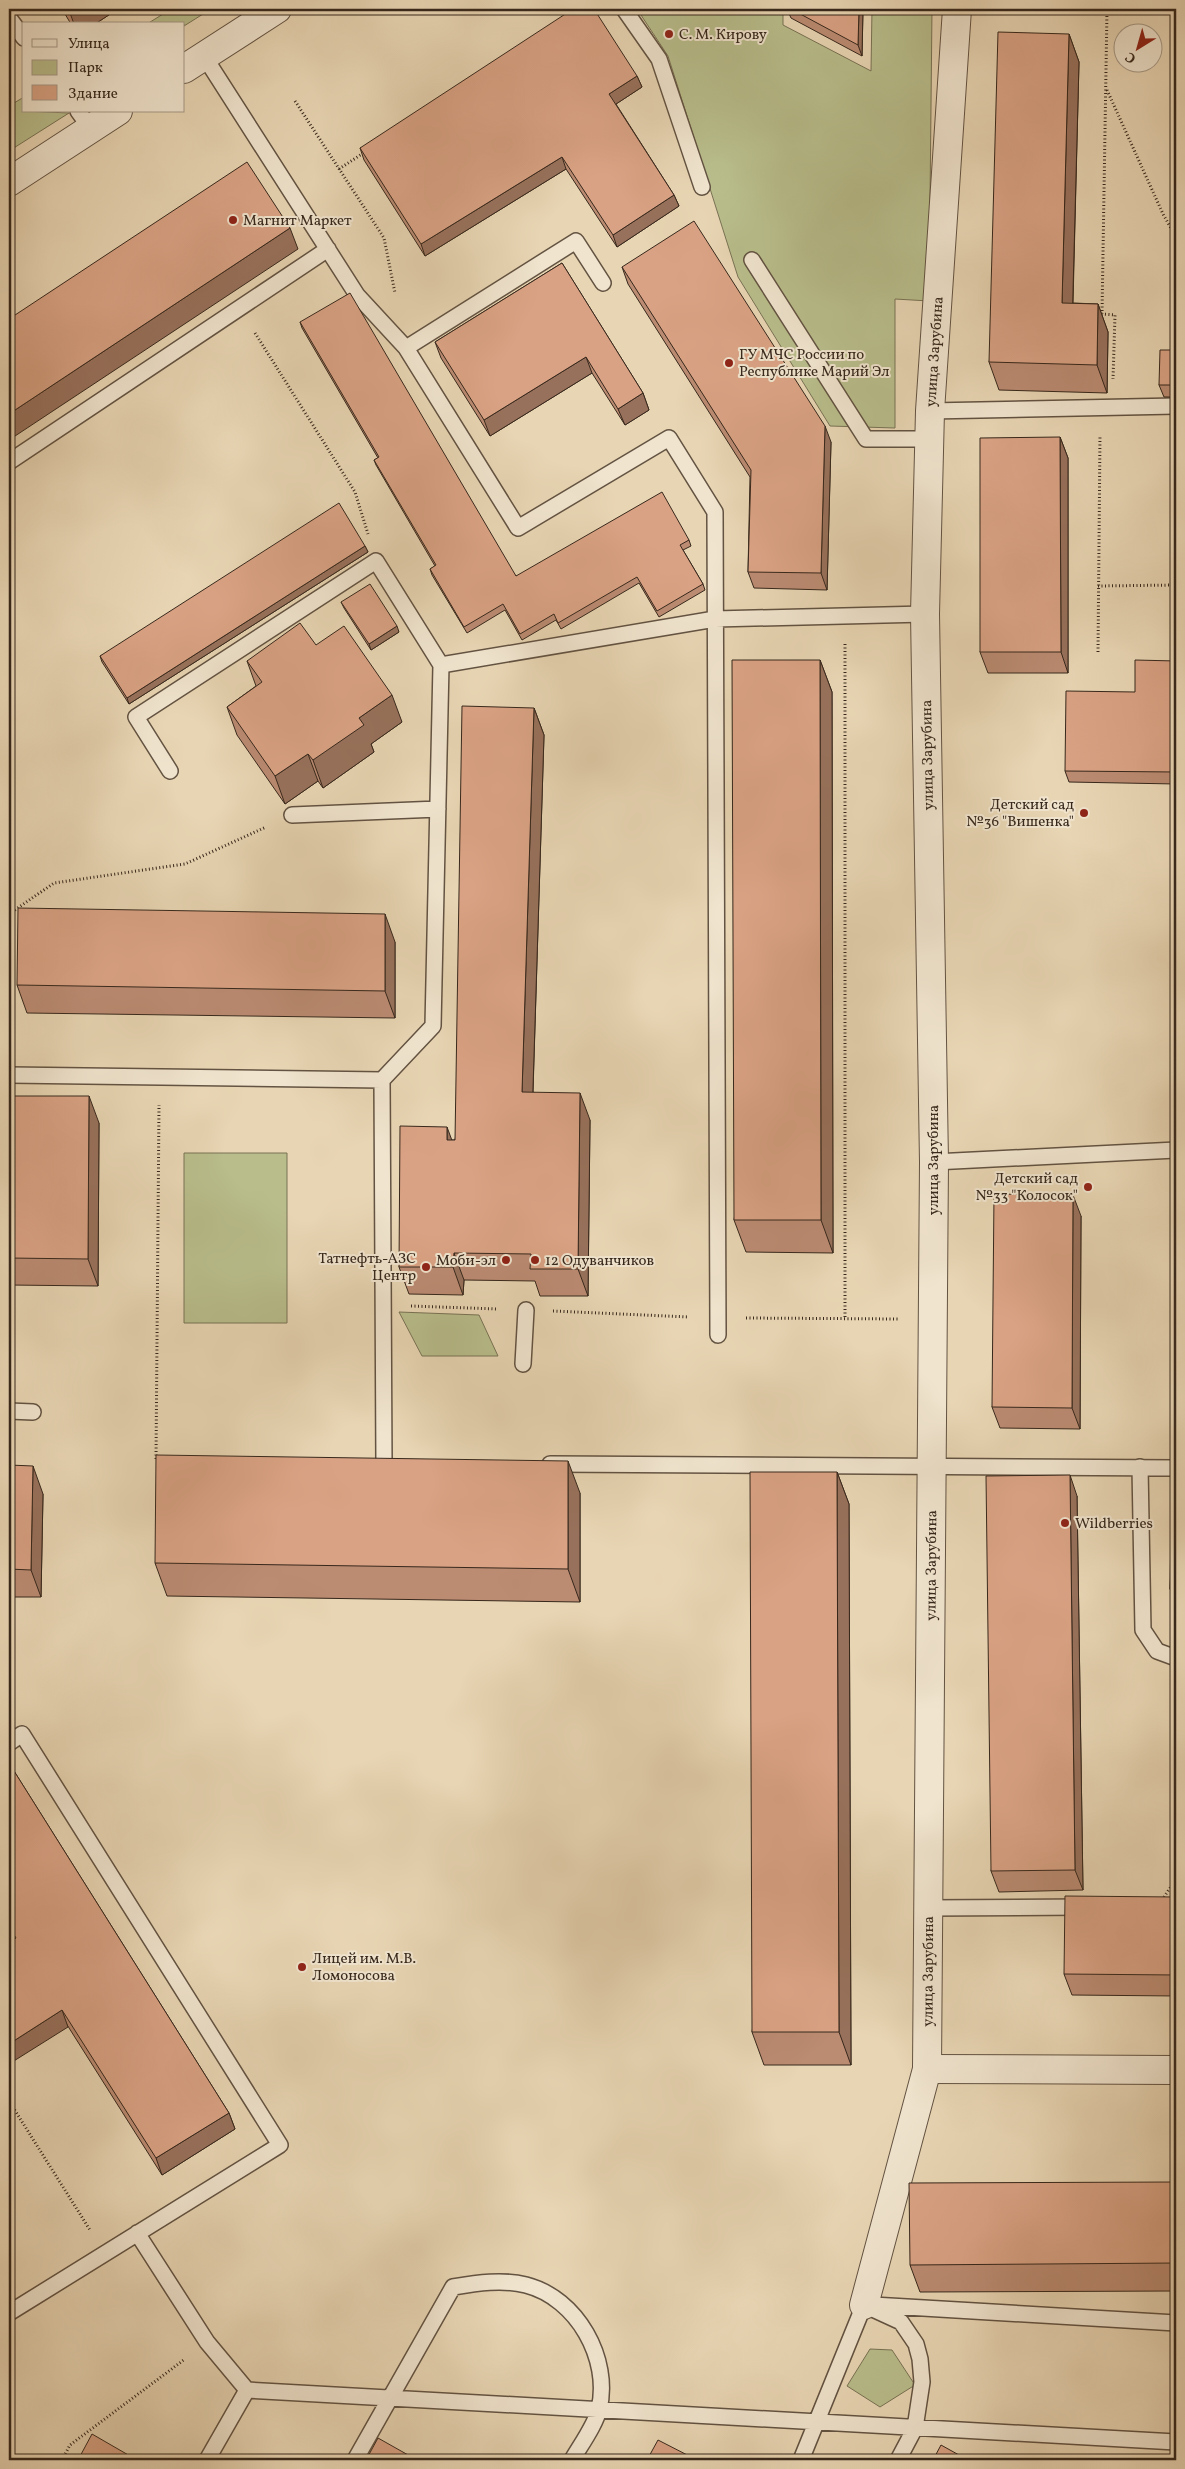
<svg xmlns="http://www.w3.org/2000/svg" width="1185" height="2469" font-family="Vollkorn,serif">
<rect width="100%" height="100%" fill="#e8d5b3"/>
<filter id="stains"><feTurbulence type="fractalNoise" baseFrequency=".004" numOctaves="4"/><feColorMatrix values="0 0 0 0 .2 0 0 0 0 .09 0 0 0 0 .02 0 0 0 .5 -.17"/></filter>
<radialGradient id="worn" r=".72"><stop offset=".6" stop-color="#630" stop-opacity="0"/><stop offset="1" stop-color="#630" stop-opacity=".3"/></radialGradient>
<path fill="#b8bd8b" stroke="#787254" d="M171,9H211L184,26V24H147Z
M637,9H783V25L871,71L872,9H932L929,301L895,299V428L830,426L738,277L668,56Z
M24,97V111L69,113L9,151V106Z
M184,1153H287V1323H184Z
M399,1312L479,1315L498,1356H422Z
M870,2349L892,2350L915,2385L880,2407L847,2386Z"/>
<g fill="none" stroke-linecap="round" stroke-linejoin="round">
<defs>
<path id="service" d="M624,9L659,59L702,187
M9,18L24,38
M204,56L357,295L406,348L576,241L603,283
M78,111L91,129
M752,260L866,439H930
M406,348L518,528L669,438L715,512L718,1335
M930,411L1176,406
M9,462L328,249
M441,665L715,619L925,614
M170,771L136,717L376,561L441,665L433,1026L382,1080L384,1464
M292,815L438,809
M9,1075L382,1080
M934,1162L1176,1150
M523,1364L526,1310
M9,1411L33,1412
M550,1464L1176,1468
M1140,1467L1143,1630L1157,1651L1176,1658
M9,1743L22,1734L280,2145L9,2313
M928,1908L1084,1907
M137,2233L207,2342L247,2390L1176,2442
M873,2305L1176,2323
M207,2460L247,2390
M355,2460L453,2287C477,2283 502,2279 526,2285C577,2298 611,2359 599,2409C596,2424 580,2446 572,2460
M801,2460L864,2305L901,2322L916,2344L920,2359L922,2382L915,2428L898,2460"/>
<g id="minor">
<path d="M927,2069L1176,2070"/>
<path id="s1" d="M864,2305L927,2069L934,1162L925,614L930,411L957,9"/>
</g>
<path id="tertiary" d="M184,69L277,9
M9,182L118,111"/>
</defs>
<use href="#service" stroke="#635342" stroke-width="18"/>
<use href="#minor" stroke="#635342" stroke-width="30"/>
<use href="#tertiary" stroke="#635342" stroke-width="30"/>
<path stroke="#37281c" stroke-width="3" stroke-dasharray="1 2.5" stroke-linecap="butt" d="M1107,9L1102,314L1115,315L1113,379
M1107,90L1163,214L1176,237
M295,101L384,238L395,293
M339,169L365,152
M255,333L355,492L368,534
M1098,586L1176,585
M845,644V1319
M1098,652L1100,435
M9,914L54,883L185,864L266,827
M411,1306L497,1309
M553,1311L689,1317
M746,1318L899,1319
M156,1459L159,1105
M1162,1900L1176,1879
M9,2101L90,2230
M62,2460L70,2445L185,2359"/>
<use href="#service" stroke="#f0e4ce" stroke-width="15"/>
<use href="#minor" stroke="#f0e4ce" stroke-width="28"/>
<use href="#tertiary" stroke="#f0e4ce" stroke-width="28"/>
</g>
<path fill="#bb8b72" stroke="#37281c" d="M62,9H118L95,24H71Z
M787,9H863L862,56L791,18Z
M1069,34L1079,62L1073,303L1098,304L1108,332L1107,393L999,390L989,362Z
M637,76L642,87L616,104L674,195L679,206L617,247L566,169L425,256L364,160L360,148Z
M562,263L643,393L649,410L625,425L592,373L490,436L441,358L435,342Z
M622,267L831,442L827,590L754,588L748,572L750,477L628,284Z
M300,322L516,576L689,540L691,546L683,550L703,584L705,590L659,617L639,583L561,629L556,620L522,640L505,610L467,633L432,575L430,569L435,566L376,465L374,460L378,458L302,328Z
M1176,350V397H1164L1159,385Z
M1060,437L1068,458V673H988L980,652Z
M365,546L368,552L129,704L102,662L100,656Z
M341,602L399,632L371,650L344,608Z
M316,645L402,722L371,744L374,752L323,788L318,781L285,804L237,735L227,707L256,686L247,661Z
M820,660L832,692L833,1253L746,1252L734,1220Z
M1176,661V784L1069,782L1065,771L1135,692Z
M534,708L544,735L533,1092L590,1120L588,1296H540L535,1281L464,1280L463,1295L409,1294L399,1267L452,1140H455Z
M395,942V1018L27,1013L17,985Z
M9,1096L99,1123L98,1286L9,1285Z
M1176,1157V1236L1174,1228Z
M1081,1216L1080,1429L1000,1428L992,1407Z
M9,1465L43,1494L41,1597H9Z
M1176,1465V1605L1170,1589Z
M837,1472L849,1504L851,2065H764L752,2032Z
M580,1493V1602L167,1596L155,1563Z
M1077,1496L1083,1890L999,1892L991,1871Z
M9,1763L229,2113L235,2129L162,2175L9,1933Z
M1176,1897V1996L1072,1995L1064,1974Z
M1176,2182V2291L920,2292L910,2265Z"/>
<path fill="#98715c" stroke="#37281c" d="M78,9H118L95,24H74L70,13Z
M859,9H863L862,56L858,45Z
M1069,34L1079,62L1072,330L1062,303Z
M637,76L642,87L613,106L609,94Z
M562,157L566,169L425,256L421,244Z
M674,195L679,206L617,247L613,235Z
M290,228L298,249L9,440V414Z
M1098,304L1108,332L1107,393L1097,365Z
M586,357L592,373L490,436L484,420Z
M643,393L649,410L625,425L618,409Z
M825,426L831,442L827,590L821,573Z
M1060,437L1068,458V673L1061,652Z
M365,546L368,552L129,704L127,698Z
M397,626L399,632L371,650L369,644Z
M820,660L832,692L833,1253L821,1220Z
M392,695L402,722L371,744L374,752L323,788L313,760L359,718Z
M534,708L544,735L532,1120L522,1092Z
M308,754L318,781L285,804L275,776Z
M385,914L395,942V1018L385,991Z
M580,1093L590,1120L588,1296L578,1269Z
M89,1096L99,1123L98,1286L88,1259Z
M447,1127L457,1154L447,1140Z
M1073,1195L1081,1216L1080,1429L1072,1408Z
M454,1253L464,1280L463,1295L453,1267Z
M568,1461L580,1493V1602L568,1569Z
M33,1466L43,1494L41,1597L31,1570Z
M837,1472L849,1504L851,2065L839,2032Z
M1070,1475L1077,1496L1083,1890L1075,1870Z
M62,2010L68,2027L9,2064V2044Z
M229,2113L235,2129L162,2175L156,2158Z
M9,2260L12,2269L9,2271Z"/>
<path fill="#d9a284" stroke="#37281c" d="M67,9H78L70,13Z
M573,9H594L637,76L609,94L674,195L613,235L562,157L421,244L360,148Z
M791,9H859L858,45Z
M998,32L1069,34L1062,303L1098,304L1097,365L989,362Z
M247,162L290,228L9,414V319Z
M694,221L825,426L821,573L748,572L751,470L622,267Z
M562,263L643,393L618,409L586,357L484,420L435,342Z
M350,293L516,576L662,492L689,540L680,545L703,584L657,611L637,577L558,623L554,614L520,634L503,604L464,627L430,569L436,565L374,460L379,457L300,322Z
M1160,350H1176V385H1159Z
M1060,437L1061,652H980V438Z
M339,503L365,546L127,698L100,656Z
M370,584L397,626L369,644L341,602Z
M300,623L316,645L344,626L392,695L359,718L364,725L313,760L308,754L275,776L227,707L262,682L247,661Z
M732,660H820L821,1220H734Z
M1135,660L1176,661V772L1065,771L1066,691L1135,692Z
M462,706L534,708L522,1092L580,1093L578,1269H530L531,1254L454,1253L453,1267H399L400,1126L447,1127V1140H455Z
M18,908L385,914V991L17,985Z
M9,1096H89L88,1259L9,1258Z
M1171,1157H1176V1228H1174Z
M994,1194L1073,1195L1072,1408L992,1407Z
M156,1455L568,1461V1569L155,1563Z
M9,1465L33,1466L31,1570L9,1569Z
M1172,1465H1176V1589H1170Z
M750,1472H837L839,2032H752Z
M1070,1475L1075,1870L991,1871L986,1476Z
M9,1763L229,2113L156,2158L62,2010L9,2044V1943L16,1938L9,1926Z
M1065,1896L1176,1897V1975L1064,1974Z
M1176,2182V2263L910,2265L909,2183Z
M92,2434L137,2460H78Z
M378,2438L417,2460H366Z
M658,2440L697,2460H647Z
M941,2445L968,2460H933Z"/>
<g fill="#8f2418" stroke="#f0e4ce" stroke-width="2">
<circle cx="669" cy="34" r="5"/>
<circle cx="233" cy="220" r="5"/>
<circle cx="729" cy="363" r="5"/>
<circle cx="1084" cy="813" r="5"/>
<circle cx="1088" cy="1187" r="5"/>
<circle cx="506" cy="1260" r="5"/>
<circle cx="535" cy="1260" r="5"/>
<circle cx="426" cy="1267" r="5"/>
<circle cx="1065" cy="1523" r="5"/>
<circle cx="302" cy="1967" r="5"/>
</g>
<g text-anchor="middle" stroke-width="4" stroke-linejoin="round" paint-order="stroke">
<g font-size="15" fill="#37281c" stroke="#f0e4ce" text-anchor="start">
<text x="679" y="39">С. М. Кирову</text>
<text x="243" y="225">Магнит Маркет</text>
<text x="739" y="359">ГУ МЧС России по<tspan x="739" dy="17">Республике Марий Эл</tspan></text>
<text x="1074" y="809" text-anchor="end">Детский сад<tspan x="1074" dy="17">№36 "Вишенка"</tspan></text>
<text x="1078" y="1183" text-anchor="end">Детский сад<tspan x="1078" dy="17">№33 "Колосок"</tspan></text>
<text x="416" y="1263" text-anchor="end">Татнефть-АЗС<tspan x="416" dy="17">Центр</tspan></text>
<text x="496" y="1265" text-anchor="end">Моби-эл</text>
<text x="545" y="1265">12 Одуванчиков</text>
<text x="1075" y="1528">Wildberries</text>
<text x="312" y="1963">Лицей им. М.В.<tspan x="312" dy="17">Ломоносова</tspan></text>
</g>
<g font-size="15" fill="#37281c" stroke="#f0e4ce">
<text dy="5" stroke="none"><textPath href="#s1" startOffset="1962">улица Зарубина</textPath></text>
<text transform="translate(927 755) rotate(-91)" y="5">улица Зарубина</text>
<text transform="translate(933 1160) rotate(-90)" y="5">улица Зарубина</text>
<text dy="5" stroke="none"><textPath href="#s1" startOffset="748">улица Зарубина</textPath></text>
<text dy="5" stroke="none"><textPath href="#s1" startOffset="342">улица Зарубина</textPath></text>
</g>
</g>
<rect width="1185" height="2469" fill="none" stroke="#e8d5b3" stroke-width="30"/>
<rect x="10" y="10" width="1165" height="2449" fill="none" stroke="#37281c" stroke-width="2.5"/>
<rect x="15" y="15" width="1155" height="2439" fill="none" stroke="#37281c"/>
<rect x="22" y="22" width="162" height="90" fill="#f0e4ce" stroke="#a69987"/>
<rect x="32" y="39" width="25" height="8" fill="#f0e4ce" stroke="#a69987"/>
<text x="68" y="48" font-size="15" fill="#37281c">Улица</text>
<rect x="32" y="60" width="25" height="15" fill="#b8bd8b" stroke="#a69987"/>
<text x="68" y="72" font-size="15" fill="#37281c">Парк</text>
<rect x="32" y="85" width="25" height="15" fill="#d9a284" stroke="#a69987"/>
<text x="68" y="98" font-size="15" fill="#37281c">Здание</text>
<g transform="translate(1138 48) rotate(217)"><circle r="24" fill="#f0e4ce" stroke="#a69987"/>
<path d="M0-4L9 19L0 12L-9 19Z" fill="#8f2418"/>
<text y="-8" font-size="14" font-weight="bold" text-anchor="middle" fill="#37281c">С</text>
</g>
<rect width="100%" height="100%" filter="url(#stains)"/>
<rect width="100%" height="100%" fill="url(#worn)"/>
</svg>
